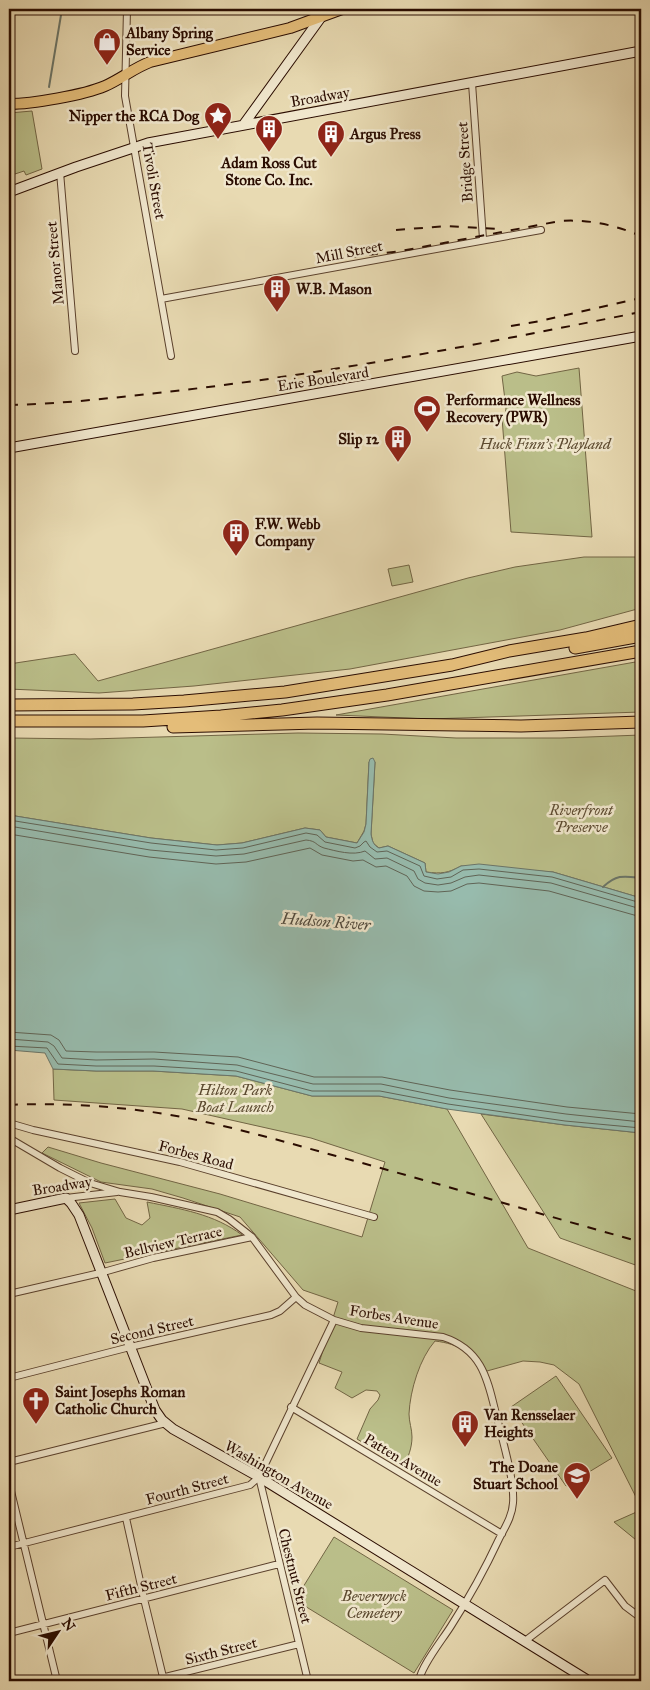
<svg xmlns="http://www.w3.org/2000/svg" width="650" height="1690" font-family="'IM FELL Great Primer',serif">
<rect width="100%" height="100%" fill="#e8dab2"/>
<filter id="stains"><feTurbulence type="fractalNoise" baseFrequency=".004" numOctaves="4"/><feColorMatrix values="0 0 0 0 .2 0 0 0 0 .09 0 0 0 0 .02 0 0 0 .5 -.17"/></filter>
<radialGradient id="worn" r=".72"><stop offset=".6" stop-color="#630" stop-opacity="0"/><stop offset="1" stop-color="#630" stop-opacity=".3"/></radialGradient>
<path fill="#babe89" stroke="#726544" d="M32,111L42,169L26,175L24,171L9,176V113Z
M579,368L592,537L511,532L502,418L505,416L506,408L502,376L517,372L536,376Z
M584,557H641V608L560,630L350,669L194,686L99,693L9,689V664L75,654L98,681L468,578L515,567Z
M409,565L413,582L392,586L388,569Z
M641,661V712L429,719L336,715Z
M298,733L382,734L456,738H561L641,735V898L553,872L461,866C448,873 442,874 426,872L425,863L388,846L379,848L373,843L371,834L375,762H369L366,824L364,831L357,843L326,837L320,830L305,828L242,843L217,845L151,838L9,815V768L12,761L9,755V741L11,740L10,738L90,739Z
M53,1069L96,1071H153L236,1076L312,1096H379L447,1109L528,1248L641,1293V1507L579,1384L554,1365L540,1362L523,1361L487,1371C471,1353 460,1344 435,1341C420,1358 410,1390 409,1414C409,1422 412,1429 412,1437C412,1448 408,1458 403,1467L357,1439L370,1409L378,1400L380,1395L377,1391L366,1390L352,1398L335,1388L342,1372L319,1363L338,1302L303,1290L240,1217L183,1198L152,1189L101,1182L42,1153L48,1147L101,1163L220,1194L362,1237L385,1162L311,1138L182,1109L54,1100Z
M481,1114L565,1125L641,1133V1267L560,1238Z
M115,1199L126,1218L142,1225L150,1218L147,1202C181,1209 214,1214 242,1235L105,1263L92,1228L79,1203Z
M556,1376L612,1458L566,1486L511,1407Z
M641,1510V1544L614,1522Z
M334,1537L453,1610L414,1673L295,1600Z"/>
<path fill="#97bbad" stroke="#6b7568" d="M373,758L375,762L371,834C372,840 373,845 379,848L388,846L425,863L426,872L438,874L449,872L461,866L479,864L553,872L641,898V1133L565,1125L447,1109L379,1096H312L236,1076L153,1071H96L53,1069L45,1053L9,1050V815L151,838L217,845L242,843L305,828L320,830L326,837L357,843L364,832L366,824L369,762L370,759Z"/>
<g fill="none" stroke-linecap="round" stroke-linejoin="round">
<path stroke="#606456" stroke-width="1" d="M9,820L151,843L216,850L243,848L306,833L317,835L325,842L355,848L360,846L364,842L366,841L370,847L377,852L387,851L420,866L424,876L437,879L451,877L463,870L479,869L552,877L641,903
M9,826L150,850L216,856L244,854L306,840C317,841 315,845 324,848C336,851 353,856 365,851L375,859L387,858L414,871L418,879L425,883L438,885L451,883L465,877L479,875L551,883L641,909
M9,834L149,857L216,864L246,862L310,848L322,855L353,861L363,860L376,867L386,866L407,876L414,886L424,891L438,892L451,891L467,884L479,883L549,891L641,917
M9,1032L51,1035L59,1040L66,1051L96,1052H154L238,1057L314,1077H382L450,1090L567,1107L641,1114
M9,1039L48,1042L54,1046L62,1058L96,1060L154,1059L237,1065L313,1084H381L449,1098L566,1114L641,1122
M9,1046L47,1048L58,1064L96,1066H154L236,1071L312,1091H380L448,1104L565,1121L641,1128"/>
<path stroke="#6b7568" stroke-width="2" d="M49,87L62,9
M603,887C617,874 624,876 641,878"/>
<defs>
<path id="street" d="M127,9L125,96L171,356
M472,83L483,239
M60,172L75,351
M161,299L541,230
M9,1123L33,1130L180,1162L374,1217
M9,1138L60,1168L90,1183L120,1192L151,1197L217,1212L229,1219L252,1237L296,1297L305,1305L334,1320L361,1328L443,1337C480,1349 487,1376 495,1410C501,1435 515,1480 513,1503C512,1517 505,1527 499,1539C485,1569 469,1598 451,1626C443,1639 421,1666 419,1681
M66,1198L117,1192
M9,1294L100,1273L153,1258L252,1237
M9,1378L130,1347L271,1315L280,1311L296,1297
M291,1407L502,1534
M9,1462L166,1423
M259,1477L308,1681
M9,1483L57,1681
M126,1518L144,1599L164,1681
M9,1547L250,1485L259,1477L334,1320
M9,1633L279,1564
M525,1641L605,1580L625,1606L641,1618
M149,1681L299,1644"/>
<path id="secondary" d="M244,124L327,9
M9,192L76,167L148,143L641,51
M9,448L641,336
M9,1210L66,1198L71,1203L79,1215L155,1410L162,1420L173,1429L259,1477L589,1681"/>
<path id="primary" d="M9,104C32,104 84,95 105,86C121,79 134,68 150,62L290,28L342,9"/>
<path id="highway" d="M575,648L641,636
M9,705L133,704L184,701L285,692L452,665L509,651L586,638L641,625
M9,721H143L221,716L282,710L387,695L641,651
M173,727L317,723L521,726L641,722"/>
</defs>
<use href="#street" stroke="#5a402c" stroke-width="8"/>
<use href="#secondary" stroke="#2a0c00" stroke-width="11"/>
<use href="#primary" stroke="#2a0c00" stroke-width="12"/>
<use href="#highway" stroke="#2a0c00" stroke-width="13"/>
<use href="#street" stroke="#f0e7cd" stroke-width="6"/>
<use href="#secondary" stroke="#f0e7cd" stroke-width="9"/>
<use href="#primary" stroke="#e4bd79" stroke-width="10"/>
<use href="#highway" stroke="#e4bd79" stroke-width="11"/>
<path stroke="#2a0c00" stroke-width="2" stroke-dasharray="9 9" stroke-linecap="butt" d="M396,230L447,226L497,229
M351,257L401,251L560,221C589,219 615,225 641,236
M511,326L540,321L641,298
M9,405C64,404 120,397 175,391C332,373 486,343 641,312
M9,1105C62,1102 130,1107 182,1117C234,1127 285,1142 336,1156C438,1183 539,1214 641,1242"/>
</g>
<defs>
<symbol id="shop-pin" viewBox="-11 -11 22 30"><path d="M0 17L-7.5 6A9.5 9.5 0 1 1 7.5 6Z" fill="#8f2418" stroke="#f0e7cd"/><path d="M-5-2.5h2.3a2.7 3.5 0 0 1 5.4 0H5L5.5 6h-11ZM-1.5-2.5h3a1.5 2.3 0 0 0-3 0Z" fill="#fff"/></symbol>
<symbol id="sight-pin" viewBox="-11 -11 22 30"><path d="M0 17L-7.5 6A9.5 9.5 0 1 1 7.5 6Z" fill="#8f2418" stroke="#f0e7cd"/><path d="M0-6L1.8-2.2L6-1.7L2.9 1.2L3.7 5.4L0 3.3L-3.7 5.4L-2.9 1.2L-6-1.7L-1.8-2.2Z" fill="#fff"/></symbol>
<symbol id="building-pin" viewBox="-11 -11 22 30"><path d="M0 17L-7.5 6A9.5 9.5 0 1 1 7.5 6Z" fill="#8f2418" stroke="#f0e7cd"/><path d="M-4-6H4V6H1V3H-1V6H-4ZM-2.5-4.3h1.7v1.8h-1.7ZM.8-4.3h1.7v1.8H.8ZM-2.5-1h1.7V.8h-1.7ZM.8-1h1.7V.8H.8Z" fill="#fff"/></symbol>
<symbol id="stadium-pin" viewBox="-11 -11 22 30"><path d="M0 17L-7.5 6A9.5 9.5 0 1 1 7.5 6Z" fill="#8f2418" stroke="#f0e7cd"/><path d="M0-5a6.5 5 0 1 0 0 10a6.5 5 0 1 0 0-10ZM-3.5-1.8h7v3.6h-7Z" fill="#fff"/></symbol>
<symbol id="church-pin" viewBox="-11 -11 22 30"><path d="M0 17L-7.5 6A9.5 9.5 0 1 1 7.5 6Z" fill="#8f2418" stroke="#f0e7cd"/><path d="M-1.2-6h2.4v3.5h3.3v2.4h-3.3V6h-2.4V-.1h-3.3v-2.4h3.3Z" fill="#fff"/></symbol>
<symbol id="school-pin" viewBox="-11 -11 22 30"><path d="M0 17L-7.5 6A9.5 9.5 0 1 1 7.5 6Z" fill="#8f2418" stroke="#f0e7cd"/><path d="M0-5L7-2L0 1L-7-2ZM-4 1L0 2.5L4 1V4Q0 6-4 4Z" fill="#fff"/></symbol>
</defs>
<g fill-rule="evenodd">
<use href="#shop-pin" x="91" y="26" width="32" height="43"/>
<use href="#sight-pin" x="202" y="100" width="32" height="43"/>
<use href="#building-pin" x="253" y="113" width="32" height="43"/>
<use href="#building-pin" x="315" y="118" width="32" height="43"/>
<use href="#building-pin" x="261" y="273" width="32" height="43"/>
<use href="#stadium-pin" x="411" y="393" width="32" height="43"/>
<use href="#building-pin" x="382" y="423" width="32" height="43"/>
<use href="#building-pin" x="220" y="517" width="32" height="43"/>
<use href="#church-pin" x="20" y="1385" width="32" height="43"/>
<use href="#building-pin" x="449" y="1408" width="32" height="43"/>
<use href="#school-pin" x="561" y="1460" width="32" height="43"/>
</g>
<g text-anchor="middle" stroke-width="5" stroke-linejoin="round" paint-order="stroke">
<g font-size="15" font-weight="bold" fill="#2a0c00" stroke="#f0e7cd" text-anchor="start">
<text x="126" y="38">Albany Spring<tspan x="126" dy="17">Service</tspan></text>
<text x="199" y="121" text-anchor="end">Nipper the RCA Dog</text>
<text x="350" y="139">Argus Press</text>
<text x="269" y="168" text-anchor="middle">Adam Ross Cut<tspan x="269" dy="17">Stone Co. Inc.</tspan></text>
<text x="296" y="294">W.B. Mason</text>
<text x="446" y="405">Performance Wellness<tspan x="446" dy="17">Recovery (PWR)</tspan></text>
<text x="379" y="444" text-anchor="end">Slip 12</text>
<text x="255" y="529">F.W. Webb<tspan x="255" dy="17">Company</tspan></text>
<text x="55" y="1397">Saint Josephs Roman<tspan x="55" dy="17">Catholic Church</tspan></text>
<text x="484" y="1420">Van Rensselaer<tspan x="484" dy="17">Heights</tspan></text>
<text x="558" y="1472" text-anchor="end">The Doane<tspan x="558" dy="17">Stuart School</tspan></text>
</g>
<g font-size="15" fill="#2a0c00" stroke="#f0e7cd">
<text transform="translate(320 97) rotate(-10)" y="5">Broadway</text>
<text transform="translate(465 162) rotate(-94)" y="5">Bridge Street</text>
<text transform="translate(154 181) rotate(80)" y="5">Tivoli Street</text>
<text transform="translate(349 252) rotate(-11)" y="5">Mill Street</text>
<text transform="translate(55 263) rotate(-95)" y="5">Manor Street</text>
<text transform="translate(323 379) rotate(-9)" y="5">Erie Boulevard</text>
<text transform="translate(196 1155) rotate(15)" y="5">Forbes Road</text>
<text transform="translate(62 1186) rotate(-9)" y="5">Broadway</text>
<text transform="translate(173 1242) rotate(-13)" y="5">Bellview Terrace</text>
<text transform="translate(394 1317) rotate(9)" y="5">Forbes Avenue</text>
<text transform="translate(152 1330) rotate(-13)" y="5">Second Street</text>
<text transform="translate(403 1460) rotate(31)" y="5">Patten Avenue</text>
<text transform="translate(279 1475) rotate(30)" y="5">Washington Avenue</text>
<text transform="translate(187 1489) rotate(-15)" y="5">Fourth Street</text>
<text transform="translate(295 1576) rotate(76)" y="5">Chestnut Street</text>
<text transform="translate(141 1587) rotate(-14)" y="5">Fifth Street</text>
<text transform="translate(221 1651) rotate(-14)" y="5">Sixth Street</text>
</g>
<g font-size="15" font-style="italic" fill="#5c4a30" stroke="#f0e7cd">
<text x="545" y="449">Huck Finn's Playland</text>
<text x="581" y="815">Riverfront<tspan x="581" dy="17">Preserve</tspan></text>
<text x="235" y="1095">Hilton Park<tspan x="235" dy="17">Boat Launch</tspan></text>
<text x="374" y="1601">Beverwyck<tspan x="374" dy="17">Cemetery</tspan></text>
</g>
<g font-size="16" font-style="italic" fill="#50493d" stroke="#f0e7cd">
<text transform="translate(326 921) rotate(4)" y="6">Hudson River</text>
</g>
</g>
<rect width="650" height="1690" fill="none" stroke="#e8dab2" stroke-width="30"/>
<rect x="10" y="10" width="630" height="1670" fill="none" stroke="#2a0c00" stroke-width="2.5"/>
<rect x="15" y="15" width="620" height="1660" fill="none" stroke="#2a0c00"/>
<g transform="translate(58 1632) rotate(55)" stroke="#f0e7cd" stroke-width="4" paint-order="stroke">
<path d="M0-4L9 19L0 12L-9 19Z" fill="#2a0c00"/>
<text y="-8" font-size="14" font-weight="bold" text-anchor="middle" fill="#2a0c00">N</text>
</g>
<rect width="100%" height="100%" filter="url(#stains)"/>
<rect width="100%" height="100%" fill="url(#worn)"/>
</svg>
